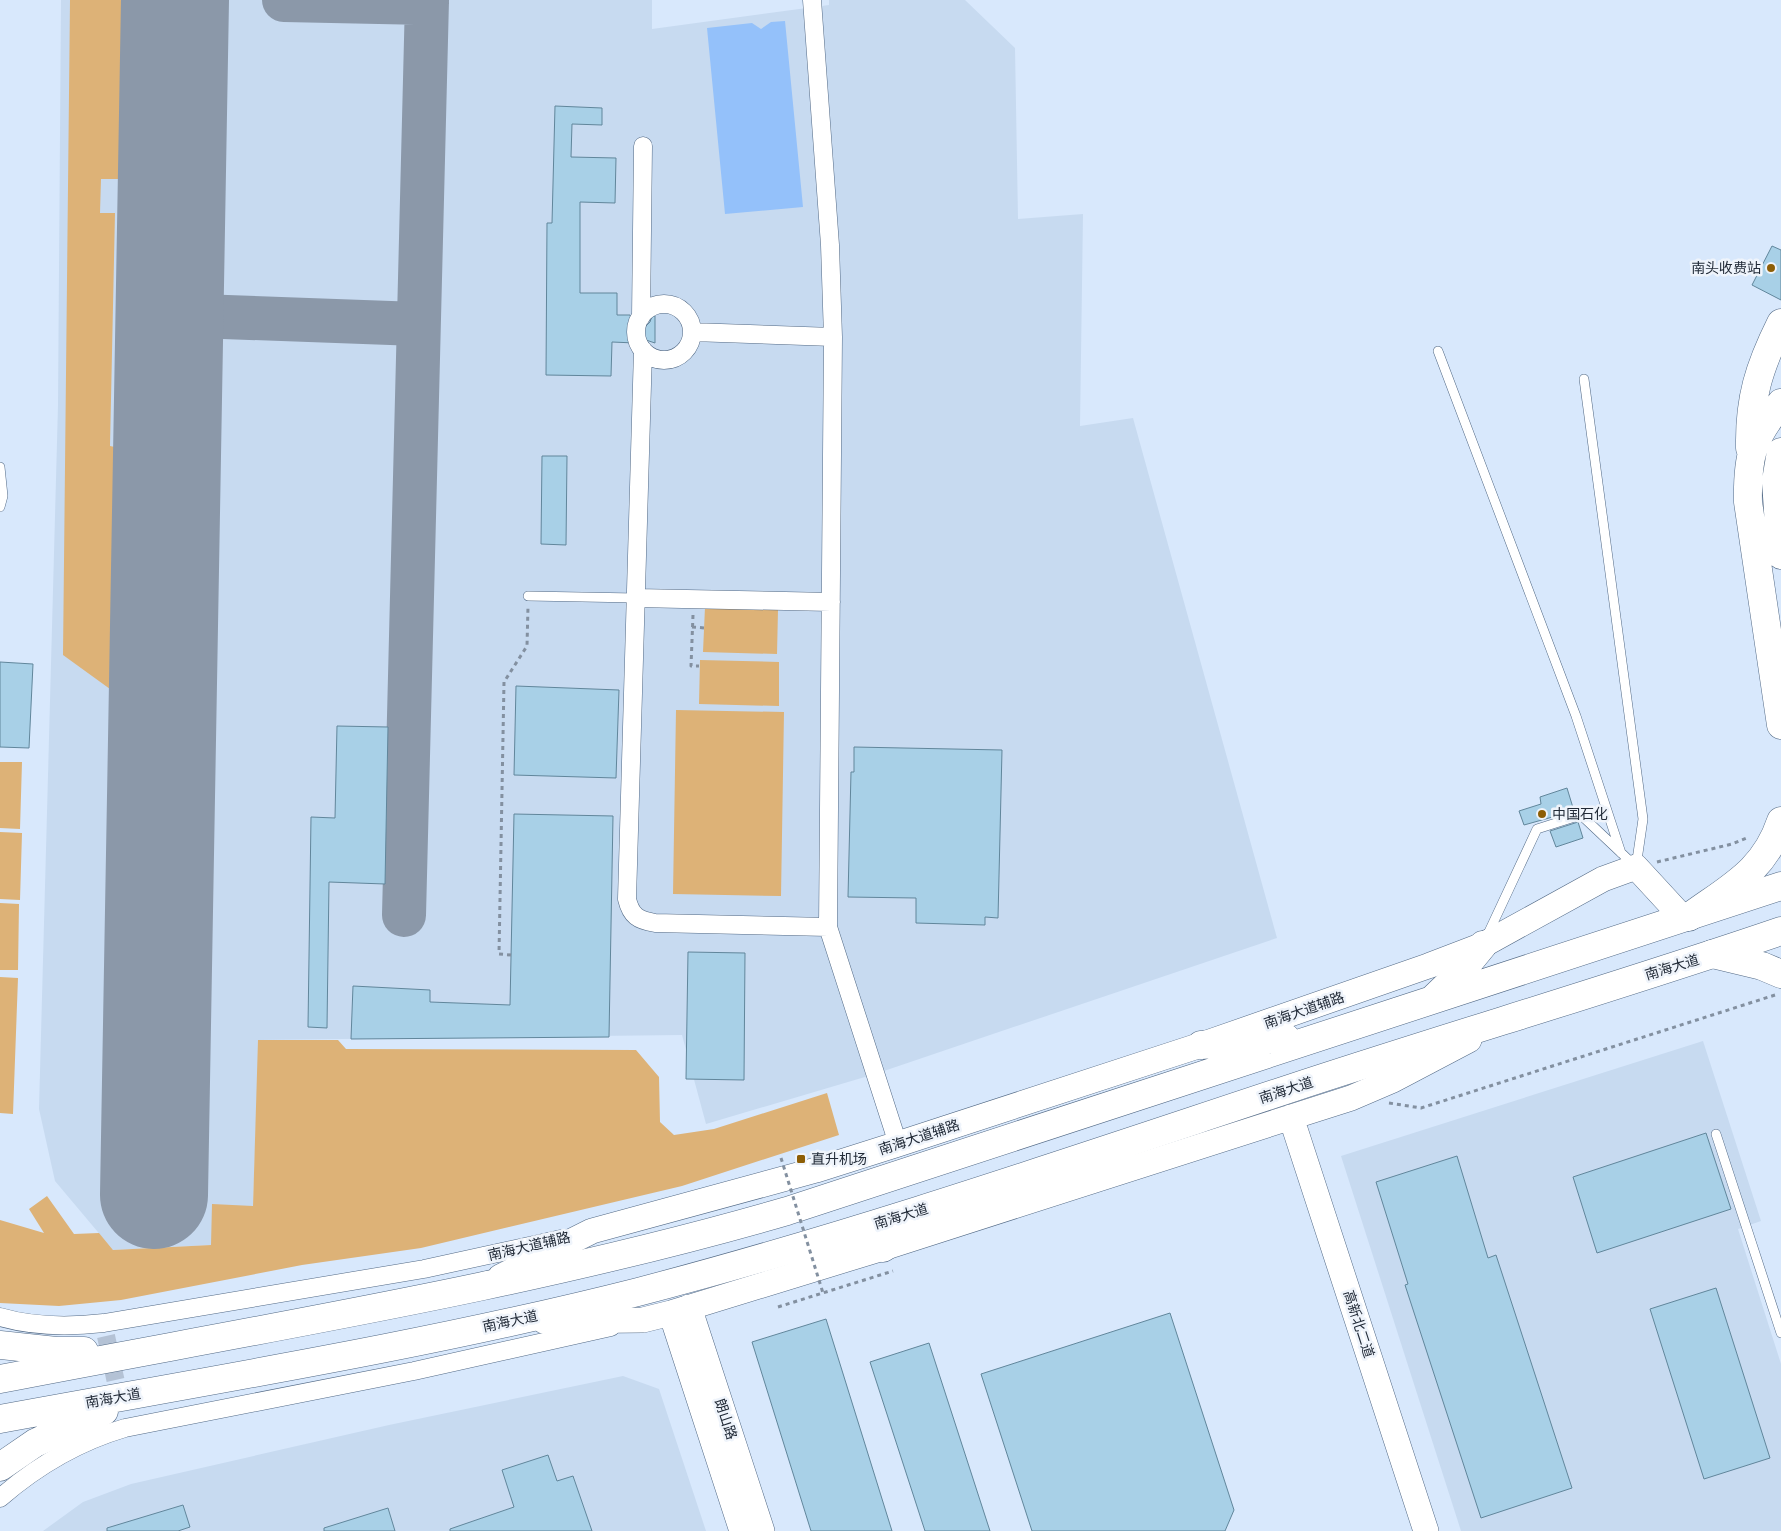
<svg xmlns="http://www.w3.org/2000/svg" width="1781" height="1531" font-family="Bitter,'Noto Sans SC',serif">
<rect width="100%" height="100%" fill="#d8e8fc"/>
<path fill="#c7daf0" d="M61,0H652V29L829,5V0H965L1015,48L1018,219L1083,214L1080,426L1133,418L1277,938L875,1074L706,1124L682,1035L259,1040L253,1206L211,1245L113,1250L55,1181L39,1109L58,405Z
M1703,1041L1761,1221L1738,1229L1781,1364V1531H1461L1341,1156Z
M623,1376L659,1389L706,1531H43L83,1502L131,1484L389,1425Z"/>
<path fill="#ddb277" d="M70,0H149L146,179H101L100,213H115L110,446L144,453L139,710L63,655Z
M705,607L778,610L777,654L703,652Z
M700,660L779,662V706L699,704Z
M676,710L784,712L781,896L673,894Z
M0,762H22L20,829L0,828Z
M0,832L22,833L20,900L0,899Z
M0,903L19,904L18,970H0Z
M0,977L18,978L13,1114L0,1113Z
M258,1040H338L346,1049L636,1050L659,1077L660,1122L674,1135L714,1129L827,1093L839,1135L682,1186L421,1248L302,1265L121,1300L59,1306L0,1303V1220L44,1233L29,1209L47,1196L74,1234L99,1233L113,1250L211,1245L212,1204L253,1206Z"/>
<path fill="#94c1fa" d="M785,21L803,207L725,214L707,28L752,23L761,29L771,22Z"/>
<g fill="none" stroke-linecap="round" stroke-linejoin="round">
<path stroke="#8b98a9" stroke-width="44" d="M284,0L427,3
M170,315L418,324
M404,915L427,0"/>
<path stroke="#8b98a9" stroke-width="108" d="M154,1195L175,0"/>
</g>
<path fill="#a8d0e7" stroke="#61869b" d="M555,106L602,108V125L572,124L571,157L616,158L615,203L580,202V293H617V315H630L632,322L636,326H646L650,322L652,316H655V343L643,339L635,343L612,342L611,376L546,375L547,223H552Z
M1772,246L1781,250V300L1752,285Z
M542,456H567L566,545L541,544Z
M0,662L33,664L29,748L0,747Z
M516,686L619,690L616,778L514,775Z
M337,726L388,727L385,884L329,882L327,1028L308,1027L311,817L335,818Z
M854,747L1002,750L998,918L985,917V925L916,923V898L848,897L851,772H854Z
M1567,788L1574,811L1524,825L1519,811L1541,804L1540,797Z
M514,814L613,816L609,1037L351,1039L353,986L430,990V1002L510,1005Z
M1578,822L1583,838L1556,847L1550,831Z
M688,952L745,953L744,1080L686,1079Z
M1706,1133L1731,1209L1597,1253L1573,1177Z
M1457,1156L1488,1258L1496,1255L1572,1488L1481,1518L1405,1285L1408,1284L1376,1182Z
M1716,1288L1770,1458L1704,1479L1650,1309Z
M1170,1313L1234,1510L1225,1531H1032L981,1374Z
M826,1319L892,1531H811L752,1342Z
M929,1343L990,1531H925L870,1362Z
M548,1455L557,1481L573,1476L592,1531H450V1529L514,1507L502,1470Z
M183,1505L190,1527L178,1531H107V1528Z
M388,1508L395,1531H324V1528Z"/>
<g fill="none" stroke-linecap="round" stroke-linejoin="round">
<path stroke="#b4c2d5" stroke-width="18" stroke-dasharray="18 9" stroke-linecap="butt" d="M106,1336L123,1415"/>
<defs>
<path id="lane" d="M1438,351L1576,716L1621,853
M1584,379L1643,819L1636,867
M0,467L3,496L0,507
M528,596L636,598
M1487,936L1537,829L1581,815L1634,865
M1716,1134L1781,1333"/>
<path id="street" d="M812,0L830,245L833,337L828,927L898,1144
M636 332a28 28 0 1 1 56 0a28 28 0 1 1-56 0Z
M641,317L643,146
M692,332L833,337
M643,350L627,899C631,916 638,920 655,923L828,927
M636,598L831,602
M0,1317C34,1327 69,1327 104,1323L424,1269L561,1239
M0,1498C38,1465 77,1442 125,1428L414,1371L611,1327"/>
<path id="secondary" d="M1291,1117L1426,1531
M500,1277L592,1231L816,1170L898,1144L1201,1045L1428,966L1483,945L1603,879L1636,867L1683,918
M689,1307L762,1531
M671,1313L742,1531
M544,1321L643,1320L671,1313L883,1248L1351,1098L1393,1080L1469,1040"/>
<path id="primary" d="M1435,997L1460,973L1483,945
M1201,1045L1286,1038
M883,1248L927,1216
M0,1345L56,1351H84
M0,1379C263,1328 529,1286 787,1211L1781,886
M0,1419C212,1380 429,1345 638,1292C860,1234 1077,1159 1295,1087C1456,1034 1620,986 1781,931
M0,1467L35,1443L104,1411"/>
<path id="highway" d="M1781,403C1752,439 1747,456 1748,502L1781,725
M1750,448C1749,399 1759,367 1781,323
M1781,452L1776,481L1781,555
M1689,917C1730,887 1764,872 1781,821
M1712,954L1762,966L1781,974"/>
</defs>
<use href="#lane" stroke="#526985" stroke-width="10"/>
<use href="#street" stroke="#526985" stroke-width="19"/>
<use href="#secondary" stroke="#526985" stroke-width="26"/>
<use href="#primary" stroke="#526985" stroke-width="29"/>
<use href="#highway" stroke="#526985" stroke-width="29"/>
<path stroke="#8390a0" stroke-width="3" stroke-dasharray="4 4" stroke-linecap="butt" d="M693,615L691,666H699
M692,627L705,628
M1657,862L1732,844L1749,837
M511,955L499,954L504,682L527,646L528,607
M1389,1103L1421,1108L1775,995
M778,1307L893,1271"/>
<use href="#lane" stroke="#fff" stroke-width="9"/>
<use href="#street" stroke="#fff" stroke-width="18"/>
<use href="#secondary" stroke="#fff" stroke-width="25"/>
<use href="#primary" stroke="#fff" stroke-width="28"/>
<use href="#highway" stroke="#fff" stroke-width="28"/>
<path stroke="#8390a0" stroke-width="3" stroke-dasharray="4 4" stroke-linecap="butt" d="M781,1158L823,1293"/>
</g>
<g fill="#8d5e06" stroke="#eff4fb" stroke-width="2">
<circle cx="1771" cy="268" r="5"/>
<circle cx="1542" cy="814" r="5"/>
<rect x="796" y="1154" width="10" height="10" rx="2.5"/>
</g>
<g text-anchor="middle" stroke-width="5" stroke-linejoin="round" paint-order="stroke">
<g font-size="14" fill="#222b38" stroke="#eff4fb" text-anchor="start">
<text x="1761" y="273" text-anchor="end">南头收费站</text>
<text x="1552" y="819">中国石化</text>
<text x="811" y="1164">直升机场</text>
</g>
<g font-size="14" fill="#222b38" stroke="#eff4fb">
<text transform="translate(1672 967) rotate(-17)" y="5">南海大道</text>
<text transform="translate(1304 1010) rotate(-19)" y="5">南海大道辅路</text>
<text transform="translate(1286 1090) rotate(-18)" y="5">南海大道</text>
<text transform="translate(919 1137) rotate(-18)" y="5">南海大道辅路</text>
<text transform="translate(901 1216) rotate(-17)" y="5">南海大道</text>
<text transform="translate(529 1246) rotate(-13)" y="5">南海大道辅路</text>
<text transform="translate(510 1321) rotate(-12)" y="5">南海大道</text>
<text transform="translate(1359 1324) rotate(72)" y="5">高新北二道</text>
<text transform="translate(113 1398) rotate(-10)" y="5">南海大道</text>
<text transform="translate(726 1419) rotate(72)" y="5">朗山路</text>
</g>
</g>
</svg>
